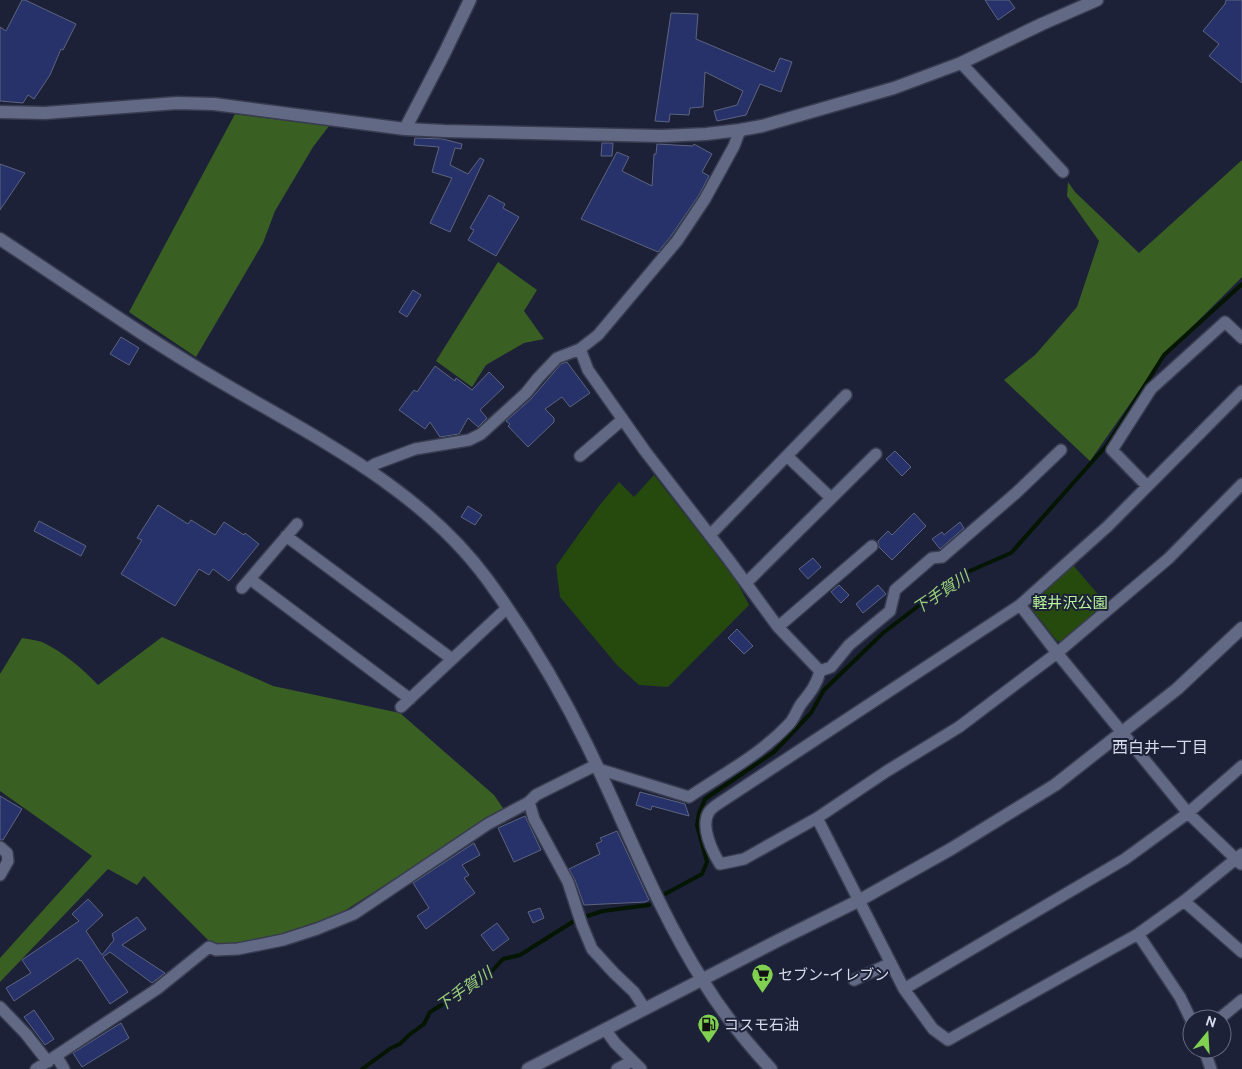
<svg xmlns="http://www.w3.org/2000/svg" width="1242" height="1069" font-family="Cabin,'Noto Sans JP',sans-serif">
<rect width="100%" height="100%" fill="#1c2138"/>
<path fill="#26490e" d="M654,475L736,580L749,605L668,687L639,685L617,665L560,597L556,566L599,506L619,482L634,497Z
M1073,565L1108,606L1066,642L1057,641L1032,609L1033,600Z"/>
<path fill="#395f23" d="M235,114L329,126L313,147L275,211L263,243L196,357L129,312Z
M1242,160V277L1164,355L1090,461L1004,380L1035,355L1077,307L1099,241L1067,196L1068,182L1075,192L1139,253Z
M498,262L537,290L524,311L544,339L524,343L486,365L472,387L436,361Z
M162,637L273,686L400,713L494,795L505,811L477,826L335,917L283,936L245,943L214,946L144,876L137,885L108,869L0,982V958L92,856L0,791V674L22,638C28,639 36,640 42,642C63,652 82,668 98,685Z"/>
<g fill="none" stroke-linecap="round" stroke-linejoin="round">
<path stroke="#041500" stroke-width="4" d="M665,894L702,874L707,862L697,825L699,813L705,799L774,752L811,713L824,690L883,633L956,577L1011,553L1107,445L1164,355L1242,284
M584,917L603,911L649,905
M362,1069L391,1048L400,1044L409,1035L424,1024L430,1012L448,1001L459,989L476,981L492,971L503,959L520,955L574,921"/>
</g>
<path fill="#27326a" stroke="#5c647f" d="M22,0H25L76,24L63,50L61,49L50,75L34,99L28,95L23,103L0,101V27L6,31Z
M985,0H1009L1015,8L998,20Z
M1226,0H1242V83L1209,56L1219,44L1203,31L1225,4Z
M671,13L698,14L696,39L774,72L780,58L792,62L781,92L760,84L746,115L717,121L714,111L737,105L743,91L705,72L703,107L690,108L689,115L670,114L669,122L655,121Z
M415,138L443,139L462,144L461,149L455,148L450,165L468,174L480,158L484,160L450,232L430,223L452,178L432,172L439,147L414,145Z
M602,143H613L612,156H601Z
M657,144L693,146L694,144L712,154L702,172L709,176L699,195L671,236L658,252L581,219L617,152L629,157L622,171L652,186L654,154H656Z
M0,164L25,173L0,210Z
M489,195L505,204L503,208L519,217L496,256L468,240L474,230L470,228Z
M413,290L421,295L407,317L399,312Z
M121,337L139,348L129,365L110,354Z
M567,362L590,393L570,407L562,397L545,409L554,418V422L528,447L508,426L510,424L506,421L531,399L561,364Z
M435,366L455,381L456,378L472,390L489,372L504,387L480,410L487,418L478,427L468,418L459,434L440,437L430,422L425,429L399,410L414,390L417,392Z
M895,451L911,467L902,476L886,459Z
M158,505L188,524L191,520L215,535L224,522L244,535L245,533L259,544L229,581L213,569L209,575L199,569L175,606L121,574L142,540L137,538Z
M468,506L482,515L475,525L461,517Z
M914,513L926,526L892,560L879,547L878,541L888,531L892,535Z
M39,521L86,546L81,556L34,531Z
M960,522L964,528L940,549L932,539L942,532L944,535Z
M813,558L821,567L808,579L799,569Z
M839,585L849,595L841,603L831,592Z
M878,585L886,594L863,613L856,604Z
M737,629L753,646L744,654L728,638Z
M640,792L685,804L689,816L652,806L651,810L636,805Z
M0,796L22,809L3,840H0Z
M525,816L541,850L514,862L498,828Z
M617,831L649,900L645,902L584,905L575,880L569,869L600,854L596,844L602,841L600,838Z
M474,843L480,855L462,865L469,875L464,878L475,893L426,929L417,916L429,908L413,883Z
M88,899L103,915L86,931L102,955L114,940L112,934L137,917L146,929L122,945L165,973L152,983L110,952L103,957L128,992L110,1004L81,960L80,961L78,958L14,1001L6,988L31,973L22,960L79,921L72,914Z
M540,908L544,918L533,923L528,912Z
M497,923L509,939L493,951L481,935Z
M34,1010L54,1039L45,1045L24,1017Z
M121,1023L129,1038L82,1067L73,1053Z"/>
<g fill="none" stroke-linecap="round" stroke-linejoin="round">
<defs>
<path id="minor" d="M961,63L1063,172
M580,349L588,370L645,451L729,560L778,627L820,671
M1242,391L1108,526L1020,605L718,804C715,806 711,809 709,812C700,826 712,851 720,864L744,859L817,818L887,771L959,727L1057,653L1169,558L1242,484
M580,456L622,420
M787,456L831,498
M367,469L375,464L415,449L469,440L481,434L526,393L538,378L557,358L580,349L598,335L677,241L705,199L734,146L740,130
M1147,486L1112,450L1151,389L1225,322L1242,338
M710,535L846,395
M286,536L452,659
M250,579L410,699
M746,583L876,454
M242,588L297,524
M1020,605L1057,653L1188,813L1241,864
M778,627L872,546
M401,707L507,608
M529,802L534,819L568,882L582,925L592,949L614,973L634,992L645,1009
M817,818L904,989L933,1029L948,1040L1138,934L1184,901L1242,854
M0,847L7,853L8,861L0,875
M1184,901L1242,952
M1138,934L1180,997L1192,1022
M854,980L891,963
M904,989L1125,859L1188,813L1242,766
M0,1007L26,1034L48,1062
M1219,1019L1242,1000
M605,1029L615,1043L641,1069
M1204,1049L1211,1069
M57,1057L64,1069
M36,1069L157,989L209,947L216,950L238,949L283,940L317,929L354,914L488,824L529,802L536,795L592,767L689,797C723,774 761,754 789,724C794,719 797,710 801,704C809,694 817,685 820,671L831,667L849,645L890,611L895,590L932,558L942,557L1016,493L1061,450
M617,1069L632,1061"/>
<path id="tertiary" d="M0,112L45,113L177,103L214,104L405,129L445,131L662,136L706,134L740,130L762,126L894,88L961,63L1042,24L1097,0
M405,129L444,54L470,0
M0,239C73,287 145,338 221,382C316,438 420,488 487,579C525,631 559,687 587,745C625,823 656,907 703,981C722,1012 746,1042 771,1069
M528,1069L781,939L860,900L951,849L1055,785L1177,689L1242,628"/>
</defs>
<use href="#minor" stroke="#393c50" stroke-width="14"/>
<use href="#tertiary" stroke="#393c50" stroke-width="15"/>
<use href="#minor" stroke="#616984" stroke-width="11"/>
<use href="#tertiary" stroke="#616984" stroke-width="12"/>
</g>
<defs>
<symbol id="supermarket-pin" viewBox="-11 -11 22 30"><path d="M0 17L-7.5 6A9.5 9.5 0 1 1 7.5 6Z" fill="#80d051" stroke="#1c2138"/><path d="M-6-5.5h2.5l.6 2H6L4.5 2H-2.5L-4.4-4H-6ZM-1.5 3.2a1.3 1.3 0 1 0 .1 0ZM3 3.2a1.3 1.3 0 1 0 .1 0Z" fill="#111"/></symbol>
<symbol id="fuel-pin" viewBox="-11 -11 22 30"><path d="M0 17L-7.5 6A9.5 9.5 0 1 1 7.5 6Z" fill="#80d051" stroke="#1c2138"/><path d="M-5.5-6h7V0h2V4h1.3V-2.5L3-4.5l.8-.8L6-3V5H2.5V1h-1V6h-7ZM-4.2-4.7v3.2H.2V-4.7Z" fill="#111"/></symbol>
</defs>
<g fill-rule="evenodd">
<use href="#supermarket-pin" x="750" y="962" width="25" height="34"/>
<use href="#fuel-pin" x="696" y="1012" width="25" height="34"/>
</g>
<g text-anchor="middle" stroke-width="4" stroke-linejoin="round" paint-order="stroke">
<g font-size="15" fill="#baf49d" stroke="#1c2138">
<text x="1070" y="608">軽井沢公園</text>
</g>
<g font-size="15" fill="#d6dbeb" stroke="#1c2138" text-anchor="start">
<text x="778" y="980">セブン-イレブン</text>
<text x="724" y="1030">コスモ石油</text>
</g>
<g font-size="16" font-style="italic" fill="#99d17b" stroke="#1c2138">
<text transform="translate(941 592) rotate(-34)" y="6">下手賀川</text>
<text transform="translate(464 989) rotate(-35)" y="6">下手賀川</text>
</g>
<g font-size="16" fill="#d6dbeb" stroke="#1c2138">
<text x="1160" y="753">西白井一丁目</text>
</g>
</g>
<g transform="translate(1207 1034) rotate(18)"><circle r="24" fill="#1c2138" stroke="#666b80"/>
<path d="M0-4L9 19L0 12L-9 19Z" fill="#80d051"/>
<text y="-8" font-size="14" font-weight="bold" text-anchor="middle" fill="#d6dbeb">N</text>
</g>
</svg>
